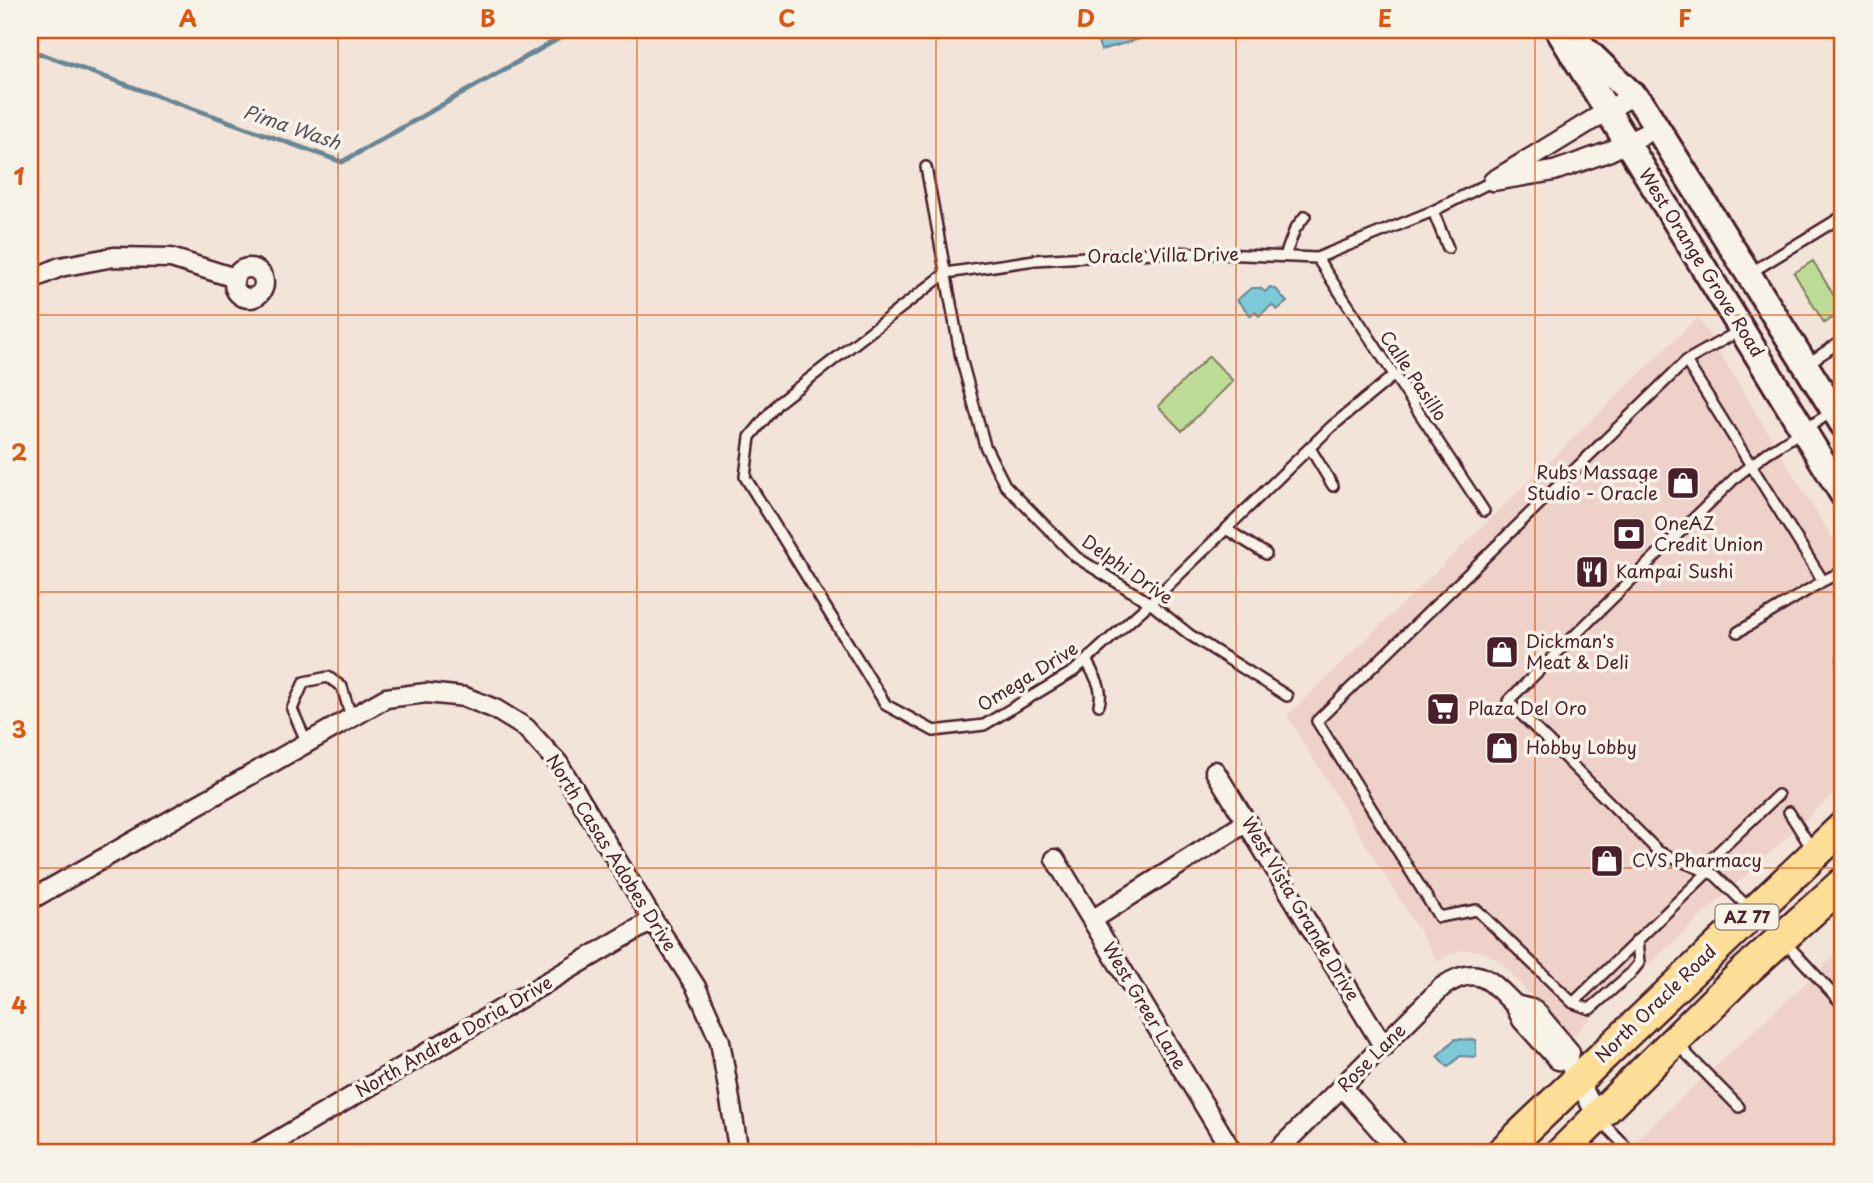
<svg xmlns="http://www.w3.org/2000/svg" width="1873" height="1183" font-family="'Playpen Sans',sans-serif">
<rect width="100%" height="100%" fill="#f3e4da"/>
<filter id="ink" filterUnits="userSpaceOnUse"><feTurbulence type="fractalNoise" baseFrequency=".0143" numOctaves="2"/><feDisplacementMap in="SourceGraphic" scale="14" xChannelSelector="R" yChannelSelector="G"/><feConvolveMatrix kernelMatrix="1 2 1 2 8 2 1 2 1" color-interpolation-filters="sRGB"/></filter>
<g filter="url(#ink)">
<path fill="#eed2c9" d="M1698,317L1843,556V785L1569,1039L1500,961L1488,954L1475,950H1462L1449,955L1438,962L1287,716Z
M1843,948V1153H1622Z"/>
<path fill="#bddd96" stroke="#847e60" stroke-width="2" d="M1813,261L1843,311L1824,323L1794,273Z
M1209,356L1233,381L1182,431L1158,406Z"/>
<path fill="#7bcad8" stroke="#678693" stroke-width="2" d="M1104,30L1114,32L1140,30L1143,38L1101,50L1098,42L1100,32Z
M1270,287L1277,290L1287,302L1277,310L1272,305L1259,316L1255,312L1251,316L1237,300L1251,288H1260L1265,292Z
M1455,1039L1476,1040V1057L1460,1056L1448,1067L1437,1056Z"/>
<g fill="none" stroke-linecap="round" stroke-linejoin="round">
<path stroke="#678693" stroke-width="5" d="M30,59L38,53L342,162L570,32L607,30"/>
<defs>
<path id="service" d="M926,167L961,358L985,446L1005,485L1076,557L1150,603L1190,635L1287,696
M1433,211L1448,248
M1285,256L1295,229L1305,216
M1317,258L1484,511
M1750,273L1843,216
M1686,361L1739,331
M1807,364L1843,340
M1393,376L1331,427L1150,603L1074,671L984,725L934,731L886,705L745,477L750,437L778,403L946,273L1035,260L1171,252L1317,258L1433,211L1493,181
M1310,448L1333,486
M1226,529L1266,554
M1823,581L1843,571
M1086,660C1094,676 1104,687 1099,705
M1843,668V658
M307,743L292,709L304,682L328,677L342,687L351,717
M1789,812L1812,849
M1751,910L1715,875L1659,852L1508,701L1737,476L1767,453L1832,412
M1637,940L1639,963L1630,974L1590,1009L1573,1003L1477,910L1439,917L1317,721L1686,361L1823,581L1738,632
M1785,942L1843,1005
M1573,1003L1708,872L1714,856L1778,795
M1678,1045L1739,1107
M1600,1120L1631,1152L1630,1153"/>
<path id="minor" d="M1633,95L1493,181L1554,171L1608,152L1657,128
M234 283a15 15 0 1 1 30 0a15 15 0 1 1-30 0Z
M30,280L60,267L114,257L171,258L235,278
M1215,771L1384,1047
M1055,859L1233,1153
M30,900L386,698L426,693L465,697L495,709L526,728L558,763L653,920L696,987L720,1041L739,1153
M1092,920L1247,822
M1568,1061L1558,1060L1522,1020L1515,1005L1535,1010L1570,1052L1568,1061L1597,1116
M1343,1088L1400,1153
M256,1153L653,920
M1275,1153L1442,987C1477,963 1489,979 1515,1005"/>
<path id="secondary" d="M1558,30L1843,495
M1573,37L1642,104L1843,425"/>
<path id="trunk" d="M1501,1153L1843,827
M1561,1153L1740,976L1843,883"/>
</defs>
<use href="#service" stroke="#4a1f2b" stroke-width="14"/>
<use href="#minor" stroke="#4a1f2b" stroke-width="23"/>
<use href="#secondary" stroke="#4a1f2b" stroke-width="30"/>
<use href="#trunk" stroke="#4a1f2b" stroke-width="35"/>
<use href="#service" stroke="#f7f3e8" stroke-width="9"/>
<use href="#minor" stroke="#f7f3e8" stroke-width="18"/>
<use href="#secondary" stroke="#f7f3e8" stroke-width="24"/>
<use href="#trunk" stroke="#fdde96" stroke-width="30"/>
</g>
</g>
<path fill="none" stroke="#e0560e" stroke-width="2" stroke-opacity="0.55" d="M338,30V1153M637,30V1153M936,30V1153M1236,30V1153M1535,30V1153M30,315H1843M30,592H1843M30,868H1843"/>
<defs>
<symbol id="shop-square" viewBox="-11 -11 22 22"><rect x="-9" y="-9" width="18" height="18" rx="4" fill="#4a1f2b" stroke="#f7f3e8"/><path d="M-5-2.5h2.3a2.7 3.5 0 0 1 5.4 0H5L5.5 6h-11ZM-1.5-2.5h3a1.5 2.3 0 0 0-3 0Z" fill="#fff"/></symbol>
<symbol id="bank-square" viewBox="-11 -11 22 22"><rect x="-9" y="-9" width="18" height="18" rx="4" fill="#4a1f2b" stroke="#f7f3e8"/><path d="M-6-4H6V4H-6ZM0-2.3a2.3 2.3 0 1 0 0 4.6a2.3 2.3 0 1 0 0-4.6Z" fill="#fff"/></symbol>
<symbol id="restaurant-square" viewBox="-11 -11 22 22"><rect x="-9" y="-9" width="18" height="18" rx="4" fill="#4a1f2b" stroke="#f7f3e8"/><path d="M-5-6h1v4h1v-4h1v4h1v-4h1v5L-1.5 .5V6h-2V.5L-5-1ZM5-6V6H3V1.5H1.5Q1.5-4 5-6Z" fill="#fff"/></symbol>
<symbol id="supermarket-square" viewBox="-11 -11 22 22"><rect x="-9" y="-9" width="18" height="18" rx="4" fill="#4a1f2b" stroke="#f7f3e8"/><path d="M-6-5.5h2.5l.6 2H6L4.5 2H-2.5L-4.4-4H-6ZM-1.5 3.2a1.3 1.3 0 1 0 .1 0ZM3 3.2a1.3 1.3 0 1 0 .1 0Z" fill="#fff"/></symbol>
</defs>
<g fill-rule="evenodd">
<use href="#shop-square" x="1664" y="464" width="38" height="38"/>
<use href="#bank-square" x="1610" y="515" width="38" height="38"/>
<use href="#restaurant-square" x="1573" y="553" width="38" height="38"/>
<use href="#shop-square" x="1483" y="633" width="38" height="38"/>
<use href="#supermarket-square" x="1424" y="690" width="38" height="38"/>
<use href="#shop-square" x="1483" y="729" width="38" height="38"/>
<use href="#shop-square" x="1588" y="842" width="38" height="38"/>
</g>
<g text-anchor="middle" stroke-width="7" stroke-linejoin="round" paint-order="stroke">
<rect fill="#f7f3e8" stroke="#7e5f64" stroke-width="2" x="1715.5" y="904.5" width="63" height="25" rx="5"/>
<g font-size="16" font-weight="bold" fill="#4a1f2b">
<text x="1747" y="923">AZ 77</text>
</g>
<g font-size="18" fill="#4a1f2b" stroke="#f7f3e8">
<text transform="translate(1163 256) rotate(-1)" y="6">Oracle Villa Drive</text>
<text transform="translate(1701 263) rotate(58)" y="6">West Orange Grove Road</text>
<text transform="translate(1413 376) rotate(56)" y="6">Calle Pasillo</text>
<text transform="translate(1127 570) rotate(35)" y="6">Delphi Drive</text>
<text transform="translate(1028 677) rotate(-32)" y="6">Omega Drive</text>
<text transform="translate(611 853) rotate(58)" y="6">North Casas Adobes Drive</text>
<text transform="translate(1300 909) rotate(59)" y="6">West Vista Grande Drive</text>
<text transform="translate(1656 1004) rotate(-44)" y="6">North Oracle Road</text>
<text transform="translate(1144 1006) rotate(59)" y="6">West Greer Lane</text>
<text transform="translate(454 1037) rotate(-30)" y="6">North Andrea Doria Drive</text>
<text transform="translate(1372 1058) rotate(-45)" y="6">Rose Lane</text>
</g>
<g font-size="18" fill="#4a1f2b" stroke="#f7f3e8" text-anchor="start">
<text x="1658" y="479" text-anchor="end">Rubs Massage<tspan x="1658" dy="21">Studio - Oracle</tspan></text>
<text x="1654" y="530">OneAZ<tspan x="1654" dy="21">Credit Union</tspan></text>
<text x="1616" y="578">Kampai Sushi</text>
<text x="1526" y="648">Dickman's<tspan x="1526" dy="21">Meat &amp; Deli</tspan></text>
<text x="1468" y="715">Plaza Del Oro</text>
<text x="1526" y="754">Hobby Lobby</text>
<text x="1632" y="867">CVS Pharmacy</text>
</g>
<g font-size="19" font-style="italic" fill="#59525f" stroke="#f7f3e8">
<text transform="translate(292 127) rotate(19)" y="7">Pima Wash</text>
</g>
</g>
<rect width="1873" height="1183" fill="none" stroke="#f7f3e8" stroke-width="77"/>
<rect x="38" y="38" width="1796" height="1106" fill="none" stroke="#e0560e" stroke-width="2.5"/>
<g font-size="23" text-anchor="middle" font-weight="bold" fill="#e0560e">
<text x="188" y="27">A</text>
<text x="488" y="27">B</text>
<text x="787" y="27">C</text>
<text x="1086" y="27">D</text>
<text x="1385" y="27">E</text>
<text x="1685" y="27">F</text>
<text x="19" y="185">1</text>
<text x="19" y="461">2</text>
<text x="19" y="738">3</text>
<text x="19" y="1014">4</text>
</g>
</svg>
